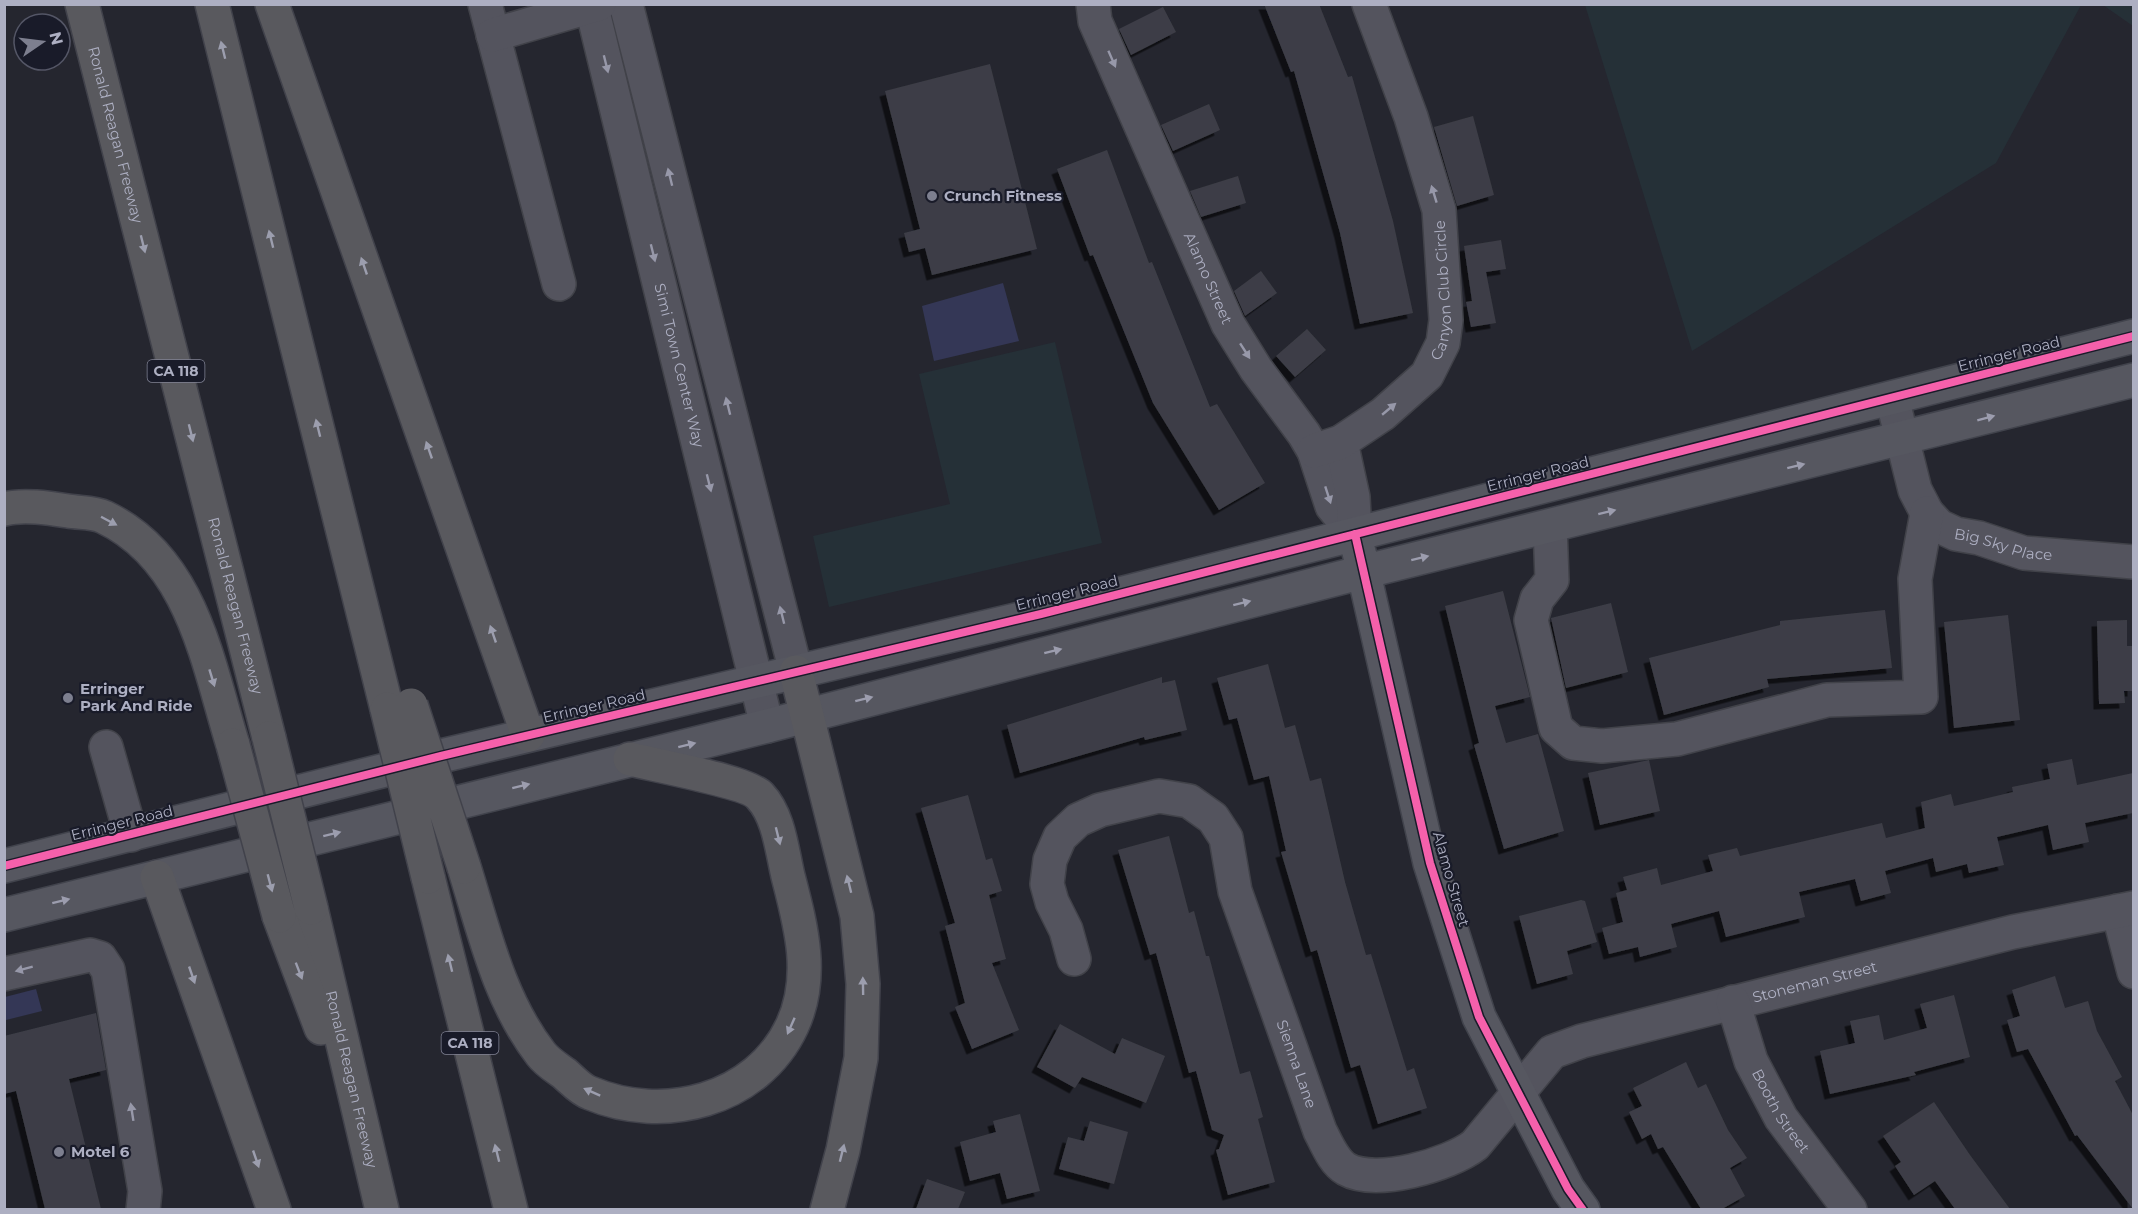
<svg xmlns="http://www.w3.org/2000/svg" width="2138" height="1214" font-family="Montserrat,sans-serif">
<defs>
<filter id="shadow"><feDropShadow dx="-5.5" dy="5.5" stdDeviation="0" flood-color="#0009"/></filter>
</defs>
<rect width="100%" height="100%" fill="#25262f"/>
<path fill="#253037" d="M1585,5V4L2081,5L1996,163L1692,351Z
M2103,5H2133V26Z
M1055,342L1102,543L829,607L813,536L950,504L919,374Z"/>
<path fill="#343756" d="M1003,283L1019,341L934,361L922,306Z
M36,989L42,1011L6,1020L5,997Z"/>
<path fill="#3d3e46" filter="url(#shadow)" d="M1264,4H1319L1348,77L1352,76L1393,221L1413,313L1360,324L1340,233L1294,71L1291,72Z
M1163,7L1176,32L1131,55L1119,29Z
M990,64L1037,249L932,275L925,248L909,252L904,233L920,229L885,91Z
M1209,104L1220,130L1173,151L1161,125Z
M1473,116L1494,195L1457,206L1434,127Z
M1107,150L1149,263L1152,262L1210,407L1217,404L1265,483L1219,510L1153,403L1093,255L1090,256L1057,169Z
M1238,176L1246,203L1201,217L1190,191Z
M1501,240L1506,269L1486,272L1496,323L1471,327L1466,302L1472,301L1464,246Z
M1261,271L1277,293L1245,316L1234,291Z
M1307,329L1326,350L1295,377L1276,356Z
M1503,591L1530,697L1495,706L1506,743L1538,734L1564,831L1504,849L1474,745L1479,743L1445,606Z
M1611,603L1628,672L1566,688L1551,618Z
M1885,610L1892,668L1767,679L1769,687L1664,715L1649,658L1780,625V621Z
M2008,615L2020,720L1954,728L1944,622Z
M2127,620V646H2133V691H2124L2125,703L2099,704L2097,621Z
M1268,664L1285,728L1295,725L1310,781L1321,778L1345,882L1366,955L1371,954L1407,1071L1414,1068L1427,1108L1378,1124L1360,1065L1351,1068L1317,950L1311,952L1281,852L1286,851L1269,776L1254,780L1237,718L1229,720L1217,678Z
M1162,677V683L1175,680L1187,730L1145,740L1144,737L1020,773L1007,725Z
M2072,759L2077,785L2133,773V813L2085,823L2089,842L2053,850L2048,825L1997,837L2004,865L1969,873L1967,864L1936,872L1933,858L1885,871L1891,893L1861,901L1855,879L1799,892L1805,917L1726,937L1719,911L1671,924L1677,947L1640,957L1638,947L1609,954L1602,928L1623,922L1616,893L1627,890L1623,877L1657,868L1661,885L1713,871L1708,855L1737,848L1740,856L1882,823L1886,838L1925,828L1921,802L1951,794L1954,806L2013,792L2012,787L2050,779L2047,764Z
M1649,760L1660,811L1600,825L1588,773Z
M968,795L986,860L992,858L1002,891L989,895L1006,959L992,963L1019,1030L972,1049L955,1007L965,1003L945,926L955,923L921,808Z
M1169,836L1189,913L1194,911L1206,956H1209L1240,1074L1250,1071L1263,1117L1258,1119L1275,1182L1228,1195L1216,1150L1219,1149L1224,1135L1212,1130L1196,1071L1189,1073L1156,953L1150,955L1118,850Z
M1581,900L1585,901L1597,942L1567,951L1573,974L1537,984L1519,916Z
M2055,976L2065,1008L2088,1001L2097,1031L2122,1077L2115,1081L2133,1115V1209L2077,1135L2075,1136L2028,1049L2017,1052L2007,1020L2020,1016L2012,990Z
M1954,995L1970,1057L1914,1072L1916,1075L1830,1094L1820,1051L1855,1043L1850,1021L1879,1015L1884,1040L1927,1028L1920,1004Z
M96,1013L106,1070L69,1079L101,1209H45L16,1091L4,1094V1036Z
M1060,1024L1115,1054L1122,1038L1165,1056L1146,1103L1082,1077L1075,1088L1037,1067Z
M1686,1062L1698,1088L1706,1084L1728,1130L1747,1158L1730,1168L1745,1196L1722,1209H1701L1663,1147L1658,1149L1651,1134L1642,1139L1629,1112L1642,1106L1633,1088Z
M1934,1102L1970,1155L2010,1209H1955L1935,1181L1914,1195L1895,1166L1901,1162L1883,1136Z
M1020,1114L1040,1191L1007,1199L1000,1173L970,1181L960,1142L996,1132L993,1121Z
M1090,1121L1128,1132L1114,1184L1059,1169L1068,1137L1084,1141Z
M927,1179L965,1192L958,1209H916Z"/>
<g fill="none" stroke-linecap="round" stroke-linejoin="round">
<defs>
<g id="minor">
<path d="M485,4L559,284"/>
<path id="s1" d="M591,4L767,726"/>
<path d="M626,4L796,672"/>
<path id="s2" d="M1093,4L1095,21L1228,324L1256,369L1304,434L1314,451L1332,506L1355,534"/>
<path d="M493,35L599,4"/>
<path id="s3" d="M1892,398L1915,490L1927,513L1939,526L1956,534L1979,538L2024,553L2134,562"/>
<path d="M1341,442L1353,497L1355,534"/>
<path id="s4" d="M1314,451L1341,442L1383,414L1427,375L1443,343L1446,320L1439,210L1411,117L1369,4"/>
<path d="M1550,526L1552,580L1537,599L1531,620L1556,728L1573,743L1602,746L1677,739L1827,700L1921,697L1915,579L1927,513"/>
<path d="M106,747L131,835"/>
<path d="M2118,911L2134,972"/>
<path id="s5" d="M1074,959L1066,930L1052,902L1047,884L1050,860L1060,837L1078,820L1100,810L1159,796L1189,801L1213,818L1226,838L1235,891L1320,1131C1327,1144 1333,1161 1346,1169C1376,1186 1449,1165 1475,1145L1552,1052L1582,1041L2013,932L2134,908"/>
<path d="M4,974L90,955L100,958L108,970L145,1191L143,1210"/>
<path id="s6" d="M1733,1002L1751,1061L1781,1118L1850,1210"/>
</g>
<path id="major" d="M1359,552L1430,863L1479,1017L1568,1189L1583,1210
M4,866L441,756L1041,614L2134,336
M4,915L767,726L1363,572L2134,380"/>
<g id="highway">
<path id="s7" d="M82,4L269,738"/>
<path d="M212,4L387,709"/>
<path d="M272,4L528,735"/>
<path d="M4,509C23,504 49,508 68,511C80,513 94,512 104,517C192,559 207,661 233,745"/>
<path d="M796,672L857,916L863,984L861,1058L843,1150L827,1210"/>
<path d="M464,867C484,931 499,1000 541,1054C547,1062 557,1068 565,1074C572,1080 581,1090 590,1093C663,1124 757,1101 792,1026C815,977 801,926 788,876C782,851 779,816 760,796C748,782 654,765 630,759"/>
<path d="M157,877L274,1210"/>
<path d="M428,877L511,1210"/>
<path id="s8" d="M311,908L382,1210"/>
<path d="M279,916L321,1028"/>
</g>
</defs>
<use href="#minor" stroke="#414249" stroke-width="36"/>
<use href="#major" stroke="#41434c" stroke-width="36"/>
<use href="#highway" stroke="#41424b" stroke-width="36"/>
<use href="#minor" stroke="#54545e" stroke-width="33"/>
<use href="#major" stroke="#565760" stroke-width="33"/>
<use href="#highway" stroke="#59595e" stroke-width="33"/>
<defs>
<path id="highway-bridge" d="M411,705L464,867
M387,709L428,877
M269,738L311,908
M233,745L279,916"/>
</defs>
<use href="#highway-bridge" stroke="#41424b" stroke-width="36" stroke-linecap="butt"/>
<use href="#highway-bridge" stroke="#59595e" stroke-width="33"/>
<defs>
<path id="cycleway" d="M1355,534L1430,863L1479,1017L1568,1189L1583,1210
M4,866L441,756L1041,614L2134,336"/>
</defs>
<use href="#cycleway" stroke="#191b29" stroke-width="11"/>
<use href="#cycleway" stroke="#f560ab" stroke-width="8"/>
</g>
<defs><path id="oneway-solid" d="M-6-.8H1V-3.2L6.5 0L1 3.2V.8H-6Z" transform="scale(1.5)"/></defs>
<g fill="#9c9eae">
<use href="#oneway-solid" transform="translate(223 50) rotate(-104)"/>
<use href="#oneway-solid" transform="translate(271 239) rotate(-104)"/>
<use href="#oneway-solid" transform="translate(143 244) rotate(76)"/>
<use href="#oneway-solid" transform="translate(364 266) rotate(-109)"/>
<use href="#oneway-solid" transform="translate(318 428) rotate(-104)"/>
<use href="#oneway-solid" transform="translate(191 433) rotate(76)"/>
<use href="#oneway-solid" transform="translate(429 450) rotate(-109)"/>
<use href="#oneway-solid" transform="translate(109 521) rotate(28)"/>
<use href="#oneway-solid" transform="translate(493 634) rotate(-109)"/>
<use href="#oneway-solid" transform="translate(212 678) rotate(73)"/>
<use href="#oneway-solid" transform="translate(778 836) rotate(76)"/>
<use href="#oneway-solid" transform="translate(270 883) rotate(75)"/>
<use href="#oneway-solid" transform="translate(849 884) rotate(-104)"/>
<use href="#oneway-solid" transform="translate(450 963) rotate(-104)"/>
<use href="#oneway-solid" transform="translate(299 971) rotate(69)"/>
<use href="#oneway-solid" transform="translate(192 975) rotate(71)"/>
<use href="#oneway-solid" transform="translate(863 986) rotate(-91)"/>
<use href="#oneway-solid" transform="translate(791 1026) rotate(114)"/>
<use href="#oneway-solid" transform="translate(592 1092) rotate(-156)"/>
<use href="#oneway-solid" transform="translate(497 1153) rotate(-104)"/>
<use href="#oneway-solid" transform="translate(842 1153) rotate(-76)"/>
<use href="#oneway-solid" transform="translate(256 1159) rotate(71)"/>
</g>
<g fill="#9798a9">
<use href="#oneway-solid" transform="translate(1112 59) rotate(66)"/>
<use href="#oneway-solid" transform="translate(606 64) rotate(76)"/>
<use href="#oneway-solid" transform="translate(670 177) rotate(-104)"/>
<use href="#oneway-solid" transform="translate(1434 194) rotate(-107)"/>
<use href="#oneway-solid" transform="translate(653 253) rotate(76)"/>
<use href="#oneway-solid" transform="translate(1245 351) rotate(57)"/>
<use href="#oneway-solid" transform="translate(728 406) rotate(-104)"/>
<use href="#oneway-solid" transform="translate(1389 409) rotate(-40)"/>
<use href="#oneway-solid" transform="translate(709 483) rotate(76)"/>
<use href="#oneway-solid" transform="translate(1328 495) rotate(72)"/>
<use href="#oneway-solid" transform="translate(782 615) rotate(-104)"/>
<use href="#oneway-solid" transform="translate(24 969) rotate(165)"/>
<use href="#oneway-solid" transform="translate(132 1112) rotate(-99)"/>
</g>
<g fill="#9c9dae">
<use href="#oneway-solid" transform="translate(1986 418) rotate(-15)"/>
<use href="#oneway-solid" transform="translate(1796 466) rotate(-14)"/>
<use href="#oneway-solid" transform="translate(1607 512) rotate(-14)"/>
<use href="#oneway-solid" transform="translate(1420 558) rotate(-14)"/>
<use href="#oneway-solid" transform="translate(1242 603) rotate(-14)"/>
<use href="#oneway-solid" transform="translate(1053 651) rotate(-14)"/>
<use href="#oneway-solid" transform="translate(864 699) rotate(-14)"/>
<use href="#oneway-solid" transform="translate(687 745) rotate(-14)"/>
<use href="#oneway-solid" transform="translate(521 786) rotate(-14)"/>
<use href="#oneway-solid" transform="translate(332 834) rotate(-14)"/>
<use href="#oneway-solid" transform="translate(61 901) rotate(-14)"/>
</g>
<g fill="#7d7f8f" stroke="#191b29" stroke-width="2">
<circle cx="932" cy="196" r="6"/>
<circle cx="68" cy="698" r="6"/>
<circle cx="59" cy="1152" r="6"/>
</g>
<g text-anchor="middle" stroke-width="4.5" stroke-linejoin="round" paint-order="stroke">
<g fill="#191b29" stroke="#818394" stroke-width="1.5">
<rect x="147.5" y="360" width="57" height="22" rx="4.5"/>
<rect x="441.5" y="1032" width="57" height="22" rx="4.5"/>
</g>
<g font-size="14" font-weight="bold" fill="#adafc2">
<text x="176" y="376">CA 118</text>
<text x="470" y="1048">CA 118</text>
</g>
<g font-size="15" fill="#adafc2" stroke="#191b29">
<text dy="5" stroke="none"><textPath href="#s7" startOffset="135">Ronald Reagan Freeway</textPath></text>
<text dy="5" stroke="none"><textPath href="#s2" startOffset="298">Alamo Street</textPath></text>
<text dy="5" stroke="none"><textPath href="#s4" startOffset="226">Canyon Club Circle</textPath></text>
<text transform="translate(2009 354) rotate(-14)" y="5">Erringer Road</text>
<text dy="5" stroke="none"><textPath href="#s1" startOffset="372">Simi Town Center Way</textPath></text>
<text transform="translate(1538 474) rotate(-14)" y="5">Erringer Road</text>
<text dy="5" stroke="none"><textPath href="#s3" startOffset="206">Big Sky Place</textPath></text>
<text transform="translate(1067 593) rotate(-14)" y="5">Erringer Road</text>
<text dy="5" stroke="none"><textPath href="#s7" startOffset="621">Ronald Reagan Freeway</textPath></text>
<text transform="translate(594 706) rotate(-13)" y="5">Erringer Road</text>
<text transform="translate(122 823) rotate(-14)" y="5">Erringer Road</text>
<text transform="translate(1451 879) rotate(74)" y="5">Alamo Street</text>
<text dy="5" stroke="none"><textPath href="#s5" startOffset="1206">Stoneman Street</textPath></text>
<text dy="5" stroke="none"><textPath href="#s5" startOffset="560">Sienna Lane</textPath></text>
<text dy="5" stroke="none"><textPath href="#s8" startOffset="176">Ronald Reagan Freeway</textPath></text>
<text dy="5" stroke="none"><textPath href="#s6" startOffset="120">Booth Street</textPath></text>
</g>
<g font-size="15" font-weight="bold" fill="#adafc2" stroke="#191b29" text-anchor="start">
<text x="944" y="201">Crunch Fitness</text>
<text x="80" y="694">Erringer<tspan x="80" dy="17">Park And Ride</tspan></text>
<text x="71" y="1157">Motel 6</text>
</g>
</g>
<rect width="2138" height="1214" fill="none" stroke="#adafc2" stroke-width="12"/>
<g transform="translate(42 42) rotate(76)"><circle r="28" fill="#191b29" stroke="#545666" stroke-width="1.5"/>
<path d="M0-4.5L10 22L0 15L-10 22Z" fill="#7d7f8f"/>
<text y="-9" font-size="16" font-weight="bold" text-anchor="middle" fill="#adafc2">N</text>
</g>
</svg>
